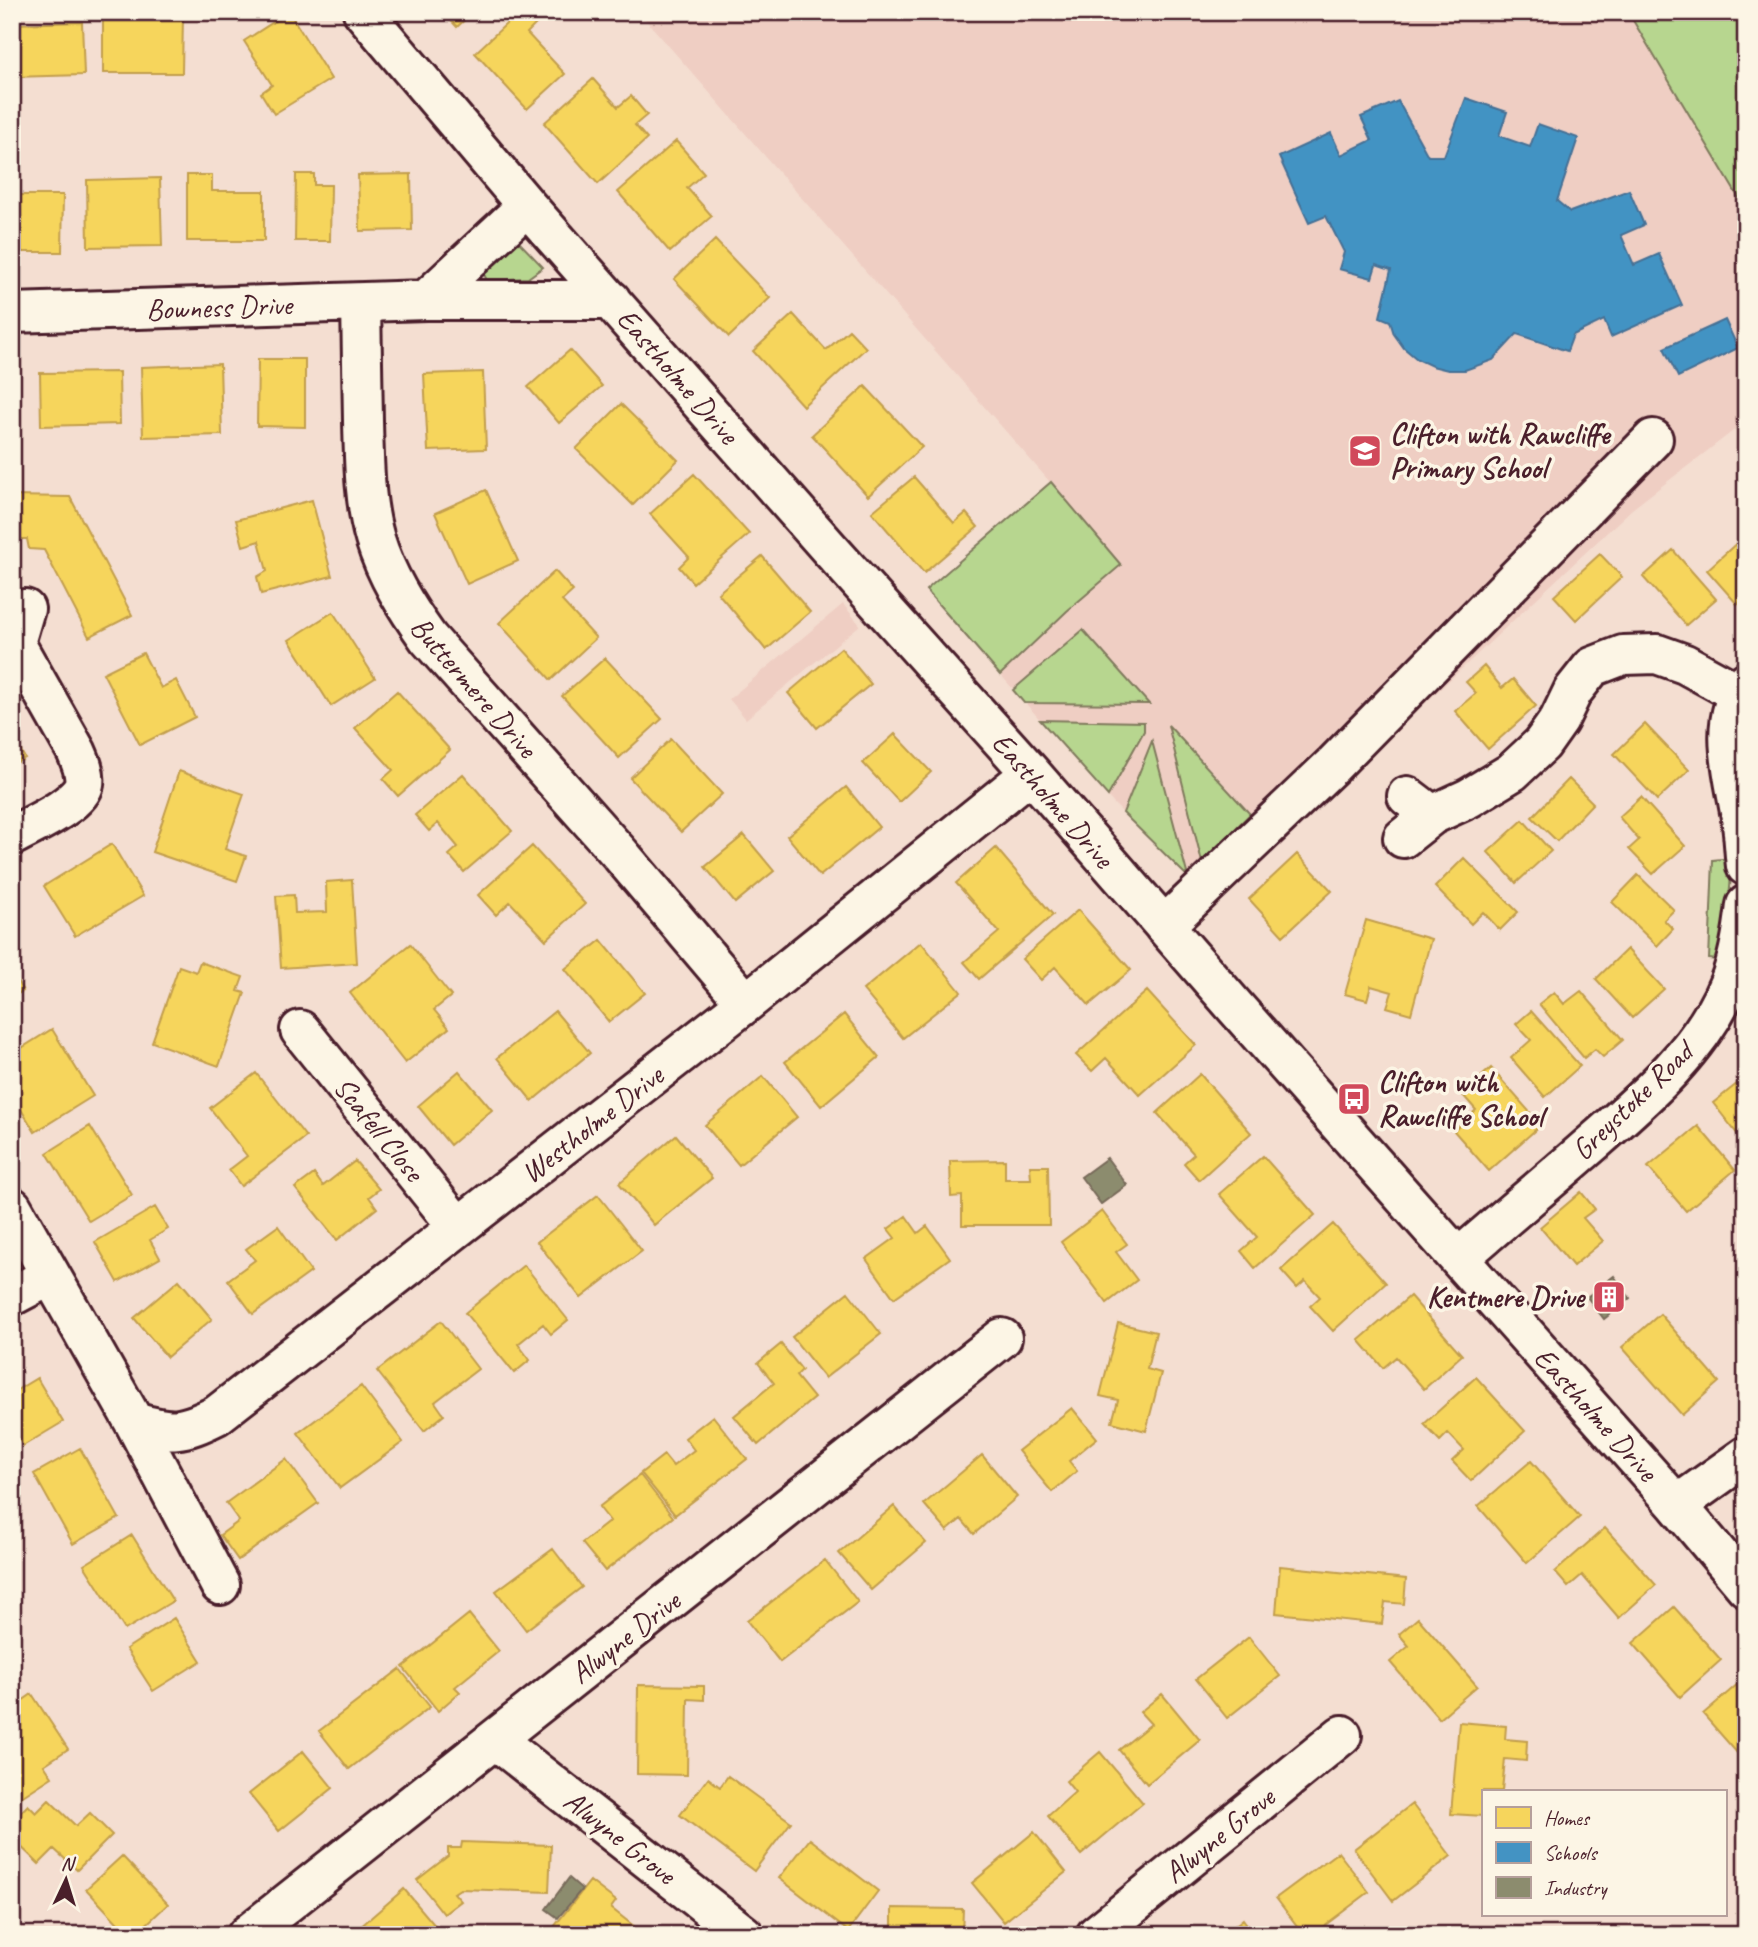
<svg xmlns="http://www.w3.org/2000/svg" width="1758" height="1947" font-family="Caveat,sans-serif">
<rect width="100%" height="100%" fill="#f4ded1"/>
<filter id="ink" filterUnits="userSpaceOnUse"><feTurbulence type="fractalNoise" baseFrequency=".0143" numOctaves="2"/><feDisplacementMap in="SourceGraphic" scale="14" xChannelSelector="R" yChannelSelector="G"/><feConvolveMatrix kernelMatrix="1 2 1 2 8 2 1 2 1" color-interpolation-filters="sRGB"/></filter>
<g filter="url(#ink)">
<path fill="#efcec3" d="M639,12H1746V421L1632,509L1213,902L1115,805L926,590L1050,482Z
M843,604L860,625L746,719L729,699Z"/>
<path fill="#b7d68f" stroke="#807a5d" stroke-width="2" d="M1628,12H1746V210Z
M518,241L543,267L528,278L487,280L482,271Z
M1051,482L1121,565L1067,611L1000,675L926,590Z
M1083,630L1149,704L1024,703L1013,690Z
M1040,720L1144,722V731L1108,796Z
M1168,725L1250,814L1202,862Z
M1152,741L1188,877L1123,813Z
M1731,858C1732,894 1725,925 1717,960L1709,959L1713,860Z"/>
<path fill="#f6d55c" stroke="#c29e4d" stroke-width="2" d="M289,12L331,79L274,114L261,93L272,85L244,41Z
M443,12H473L457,27Z
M519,12H531L539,21L527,33L565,74L527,109L475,53Z
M103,15L183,16L182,73H103Z
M82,22L84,75L12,77V24Z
M593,79L618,107L631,96L647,115L635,125L647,139L598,184L544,123Z
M676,141L704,173L687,188L712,216L670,252L618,192Z
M296,174H314V185H331L330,241H295Z
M411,174L412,230L360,231L358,175Z
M187,175H212V191H264V241H187Z
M160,178L162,246L88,247L87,180Z
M12,195H63L62,252H12Z
M715,240L770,298L729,337L674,279Z
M793,314L826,350L849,330L866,348L803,406L753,351Z
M570,350L602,386L559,423L528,387Z
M258,359H305V427L257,426Z
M220,364L222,435L143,437L141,367Z
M119,372L120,424L41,426L40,373Z
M483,372L486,449L428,451L424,374Z
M12,376H15L14,442H12Z
M865,386L922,447L868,496L812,435Z
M621,404L678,460L633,505L576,449Z
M694,474L749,534L693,583L679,567L689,557L650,514Z
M914,477L954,523L966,513L978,527L924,573L872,512Z
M486,490L518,561L467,584L435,513Z
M12,496L70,497L132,615L89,637L44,550L29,549L27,539H12Z
M312,500L332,576L261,594L257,577L267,571L259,541L243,546L236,520Z
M1740,540L1746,546V596L1737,604L1707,570Z
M1673,550L1716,599L1686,625L1643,577Z
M1600,554L1622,577L1576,620L1554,596Z
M762,556L810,612L766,650L718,593Z
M555,571L573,591L562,601L596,638L551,680L499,623Z
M333,612L375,678L331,706L289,640Z
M841,648L871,684L817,728L788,693Z
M143,653L161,688L176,680L195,717L140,745L103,673Z
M605,658L662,719L619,758L562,696Z
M1484,666L1502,688L1513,679L1536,706L1488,749L1455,711L1476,693L1466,682Z
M397,691L450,750L398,796L383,779L393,770L355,728Z
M1645,724L1689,770L1657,800L1614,754Z
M895,734L931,772L899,802L863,763Z
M12,736L25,758L12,765Z
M671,739L722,794L681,832L630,778Z
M179,771L244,794L225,849L246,856L237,881L152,852Z
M463,774L512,831L464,872L449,855L458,847L438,823L429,831L415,815Z
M1569,779L1593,803L1557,841L1532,817Z
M846,787L879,827L820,876L787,836Z
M1641,797L1685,846L1653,874L1629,849L1639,840L1619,817Z
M1523,820L1551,851L1516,883L1488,852Z
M744,835L774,871L735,903L705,867Z
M112,844L143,896L75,936L44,886Z
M532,846L585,904L546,940L510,902L496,915L478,895Z
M996,848L1053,915L979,979L964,962L999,932L956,883Z
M1297,854L1332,891L1283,936L1249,899Z
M1464,858L1518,912L1500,930L1483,912L1471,924L1435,887Z
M1638,875L1674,910L1664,920L1673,929L1657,946L1612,902Z
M352,880L357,963L281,968L276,896L294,895L295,913L327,912L326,882Z
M1078,910L1131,970L1089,1005L1055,967L1041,980L1022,959Z
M1366,920L1431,939L1411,1014L1387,1007L1392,992L1371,986L1367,1000L1345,994Z
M601,940L645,993L609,1022L565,969Z
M921,942L961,992L903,1038L863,990Z
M410,944L451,996L434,1010L449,1028L405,1063L350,993Z
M1627,949L1664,989L1632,1018L1596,979Z
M200,962L243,977L238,991L245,993L219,1066L152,1042L179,966L196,972Z
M12,972L23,991L12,997Z
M1147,991L1196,1045L1140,1095L1106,1058L1092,1071L1076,1055Z
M1581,991L1623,1040L1603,1057L1595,1049L1584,1058L1539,1004L1554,992L1564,1004Z
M555,1011L590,1053L532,1101L497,1058Z
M1531,1011L1580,1066L1545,1097L1511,1058L1531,1040L1516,1024Z
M844,1014L879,1057L821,1106L785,1062Z
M52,1029L93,1096L35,1132L12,1095V1054Z
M1491,1068L1541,1125L1489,1171L1454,1131L1476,1110L1462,1094Z
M459,1071L492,1110L450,1145L418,1106Z
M256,1073L306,1137L241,1186L229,1170L247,1156L210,1108Z
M1200,1074L1251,1133L1199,1180L1184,1163L1194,1154L1157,1113Z
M763,1076L797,1117L739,1165L705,1125Z
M1743,1079L1746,1082V1145L1713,1103Z
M90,1126L132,1195L89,1221L47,1153Z
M1698,1126L1735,1170L1686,1211L1648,1167Z
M676,1135L712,1178L654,1225L619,1183Z
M1263,1156L1315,1215L1255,1268L1241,1251L1257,1237L1219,1194Z
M1005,1160V1179H1031L1030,1166H1048L1049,1225H962V1196L951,1197L950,1161Z
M355,1161L379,1189L369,1197L377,1208L337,1240L295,1188L314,1174L323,1186Z
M1581,1192L1595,1209L1583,1218L1603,1241L1573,1266L1540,1227Z
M598,1195L642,1251L581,1298L537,1242Z
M155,1207L168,1229L150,1240L160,1258L118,1282L95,1242Z
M1102,1211L1127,1244L1116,1252L1137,1280L1107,1303L1061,1242Z
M906,1216L918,1233L927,1226L950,1258L894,1298L866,1259L895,1238L888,1229Z
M1333,1224L1386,1283L1333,1331L1310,1306L1320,1297L1305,1281L1297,1288L1281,1270Z
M278,1226L311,1272L253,1314L228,1280L255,1260L246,1249Z
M524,1265L568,1320L551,1334L543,1324L518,1344L530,1360L514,1373L465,1313Z
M179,1280L212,1319L167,1357L134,1318Z
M848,1292L881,1334L825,1378L792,1337Z
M1410,1296L1462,1355L1424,1389L1396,1357L1383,1368L1359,1340Z
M1660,1314L1719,1382L1682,1415L1622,1347Z
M441,1321L478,1369L435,1402L444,1415L424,1431L377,1371Z
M1118,1323L1156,1332L1147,1369L1161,1373L1146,1431L1112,1422L1118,1400L1100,1396Z
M781,1344L802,1370L796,1376L814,1398L758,1445L734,1416L774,1383L758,1363Z
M1476,1377L1525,1431L1471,1481L1452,1461L1464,1450L1448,1433L1440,1441L1424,1424Z
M37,1378L63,1422L23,1446L12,1428V1393Z
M361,1386L403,1442L340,1488L298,1433Z
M1072,1408L1097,1438L1069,1461L1077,1471L1052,1492L1018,1451Z
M713,1416L747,1459L675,1515L641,1473L664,1455L673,1466L694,1450L685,1438Z
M80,1448L119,1518L73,1544L34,1474Z
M982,1455L1017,1497L974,1534L961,1519L947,1531L924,1504Z
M286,1459L318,1503L238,1560L220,1535L239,1521L226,1503Z
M1531,1461L1580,1517L1527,1563L1478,1506Z
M640,1475L673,1517L605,1571L582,1543L610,1521L599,1507Z
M894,1506L926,1543L871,1590L839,1553Z
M1605,1528L1656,1585L1619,1618L1582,1575L1568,1587L1555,1572Z
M132,1535L173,1601L125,1630L84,1565Z
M553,1549L582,1587L526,1630L496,1591Z
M825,1560L858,1602L780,1662L747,1621Z
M1280,1566L1406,1579L1404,1604L1385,1602L1382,1624L1276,1613Z
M1674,1607L1721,1660L1680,1697L1633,1643Z
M469,1614L499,1651L455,1687L460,1692L438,1711L403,1667Z
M174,1618L201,1661L153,1691L126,1649Z
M1418,1618L1477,1686L1439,1719L1390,1662L1409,1646L1399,1634Z
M1249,1637L1280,1676L1227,1718L1196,1679Z
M400,1669L430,1707L349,1769L319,1731Z
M1746,1677V1763L1703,1714Z
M638,1685L704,1686V1700L688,1699L687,1775L637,1774Z
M32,1694L68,1749L44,1765L52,1777L12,1803V1708Z
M1162,1694L1200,1740L1147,1784L1119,1750L1151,1724L1140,1712Z
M1459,1722L1506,1726L1505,1739L1527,1741L1526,1761L1505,1759L1502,1791H1483V1816L1451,1814Z
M303,1751L333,1788L279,1831L249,1794Z
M1100,1752L1143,1803L1081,1855L1048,1816L1075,1792L1066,1781Z
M728,1776L791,1822L754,1871L680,1815L708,1778L720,1787Z
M49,1800L76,1826L90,1813L112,1835L77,1870L54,1849L39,1864L12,1838V1821L28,1805L36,1813Z
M1412,1804L1451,1856L1393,1901L1354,1849Z
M1034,1832L1066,1872L1004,1922L972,1883Z
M810,1839L878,1891L848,1931L779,1878Z
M462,1842L551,1845L549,1892L460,1889L454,1893L461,1901L444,1914L417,1880L448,1856V1848H461Z
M1338,1852L1369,1892L1312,1935H1304L1276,1898Z
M122,1856L168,1904L135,1935H129L86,1889Z
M590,1881L616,1901L611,1908L645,1935H554L550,1932Z
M404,1889L443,1935H351Z
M892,1908L963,1909L962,1935H892Z
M1243,1919L1255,1935H1224Z"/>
<path fill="#4393c3" stroke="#457095" stroke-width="2" d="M1466,98L1507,112L1499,136L1530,147L1538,124L1578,138L1557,201L1570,212L1629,190L1644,225L1621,235L1634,265L1659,254L1682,305L1611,337L1604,320L1573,335L1567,351L1517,334L1493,360L1465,370H1448L1432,366L1417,359L1404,348L1394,334L1390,321L1380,317L1391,270L1376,265L1372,278L1339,269L1344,252L1326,216L1309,223L1279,157L1331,133L1341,155L1372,140L1361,117L1398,101L1428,156H1444Z
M1725,320L1738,348L1678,377L1664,348Z"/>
<path fill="#8c8c6e" stroke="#786b5a" stroke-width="2" d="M1107,1158L1127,1185L1101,1204L1081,1177Z
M1614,1276L1630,1298L1604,1319L1587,1297Z
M569,1878L582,1889L558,1918L546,1909Z"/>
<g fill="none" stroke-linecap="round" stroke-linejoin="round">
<defs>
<path id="minor" d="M363,12L527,206L828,547L1031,773L1236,1008L1677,1505L1746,1587
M426,300L527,206
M361,303C362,342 362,382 363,421C364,460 364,501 375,539C386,575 406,607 428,638L621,855L746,1003
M12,313L426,300H611
M1746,682C1716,722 1734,774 1741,818C1744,834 1744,850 1746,866
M1407,796L1432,815
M12,836C30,826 81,804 84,784C86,773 80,760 76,751L15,643L25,609
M1403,838L1432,815L1469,798L1512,772L1542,744L1559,720L1573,691L1592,667L1623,655L1657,654L1685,664L1738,693
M1164,926L1334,764L1653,439
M300,1030L458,1227
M12,1207L134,1422L220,1585
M1459,1258C1499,1223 1540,1189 1580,1154C1636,1105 1700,1054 1729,983C1739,958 1743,932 1746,905
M12,1296L50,1276
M134,1422C172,1433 181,1433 217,1415L746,1003L1031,773
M1677,1505L1746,1456
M496,1740L744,1935
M247,1935L1002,1338
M1096,1935L1342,1735"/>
</defs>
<use href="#minor" stroke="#4a1f2b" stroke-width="44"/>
<use href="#minor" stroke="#fcf5e5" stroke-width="38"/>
</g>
</g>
<defs>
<symbol id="school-square" viewBox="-11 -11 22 22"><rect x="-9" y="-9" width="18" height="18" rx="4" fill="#d1495b" stroke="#fcf5e5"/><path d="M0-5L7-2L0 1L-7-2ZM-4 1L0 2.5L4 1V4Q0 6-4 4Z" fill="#fff"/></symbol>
<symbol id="bus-square" viewBox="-11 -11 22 22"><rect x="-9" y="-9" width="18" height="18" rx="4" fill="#d1495b" stroke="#fcf5e5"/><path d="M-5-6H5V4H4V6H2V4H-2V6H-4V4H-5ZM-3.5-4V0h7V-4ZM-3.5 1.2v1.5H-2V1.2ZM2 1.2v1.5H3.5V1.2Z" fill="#fff"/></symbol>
<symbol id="building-square" viewBox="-11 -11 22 22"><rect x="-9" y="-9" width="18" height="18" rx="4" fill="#d1495b" stroke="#fcf5e5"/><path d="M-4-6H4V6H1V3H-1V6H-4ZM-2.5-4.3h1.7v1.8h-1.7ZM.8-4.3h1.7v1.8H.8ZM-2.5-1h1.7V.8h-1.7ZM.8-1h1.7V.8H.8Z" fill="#fff"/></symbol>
</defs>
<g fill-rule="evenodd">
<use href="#school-square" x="1346" y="432" width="38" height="38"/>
<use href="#bus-square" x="1335" y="1080" width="38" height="38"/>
<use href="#building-square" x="1590" y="1278" width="38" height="38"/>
</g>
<g text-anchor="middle" stroke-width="7" stroke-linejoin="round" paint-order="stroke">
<g font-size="30" fill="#4a1f2b" stroke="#fcf5e5">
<text transform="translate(219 307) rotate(-2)" y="10">Bowness Drive</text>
<text transform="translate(678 376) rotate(49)" y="10">Eastholme Drive</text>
<text transform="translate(474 687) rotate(49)" y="10">Buttermere Drive</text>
<text transform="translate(1053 800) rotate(49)" y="10">Eastholme Drive</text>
<text transform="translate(1632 1101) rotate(-44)" y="10">Greystoke Road</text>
<text transform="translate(592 1124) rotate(-38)" y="10">Westholme Drive</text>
<text transform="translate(379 1129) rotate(51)" y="10">Scafell Close</text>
<text transform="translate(1596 1414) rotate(48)" y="10">Eastholme Drive</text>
<text transform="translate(625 1637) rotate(-38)" y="10">Alwyne Drive</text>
<text transform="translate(1219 1835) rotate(-39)" y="10">Alwyne Grove</text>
<text transform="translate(620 1837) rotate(38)" y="10">Alwyne Grove</text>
</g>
<g font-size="30" font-weight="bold" fill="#4a1f2b" stroke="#fcf5e5" text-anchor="start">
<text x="1390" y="444">Clifton with Rawcliffe<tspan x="1390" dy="34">Primary School</tspan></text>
<text x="1378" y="1092">Clifton with<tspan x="1378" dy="34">Rawcliffe School</tspan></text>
<text x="1584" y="1307" text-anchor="end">Kentmere Drive</text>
</g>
</g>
<rect width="1758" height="1947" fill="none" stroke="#fcf5e5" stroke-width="42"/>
<rect x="21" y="21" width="1716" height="1905" fill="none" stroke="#4a1f2b" stroke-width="2.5" filter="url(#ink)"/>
<rect x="1482" y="1790" width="245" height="126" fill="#fcf5e5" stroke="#b59f9b" stroke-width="2"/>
<rect x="1496" y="1807" width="35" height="21" fill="#f6d55c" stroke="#b59f9b" stroke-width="2"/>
<text x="1544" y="1825" font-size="21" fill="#4a1f2b">Homes</text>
<rect x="1496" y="1842" width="35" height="21" fill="#4393c3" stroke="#b59f9b" stroke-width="2"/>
<text x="1544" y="1860" font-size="21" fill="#4a1f2b">Schools</text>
<rect x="1496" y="1877" width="35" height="21" fill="#8c8c6e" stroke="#b59f9b" stroke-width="2"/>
<text x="1544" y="1895" font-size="21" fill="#4a1f2b">Industry</text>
<g transform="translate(66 1880) rotate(4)" stroke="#fcf5e5" stroke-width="5" paint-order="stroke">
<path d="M0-5L12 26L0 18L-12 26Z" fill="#4a1f2b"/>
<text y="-10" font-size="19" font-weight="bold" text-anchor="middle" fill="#4a1f2b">N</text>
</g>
</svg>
